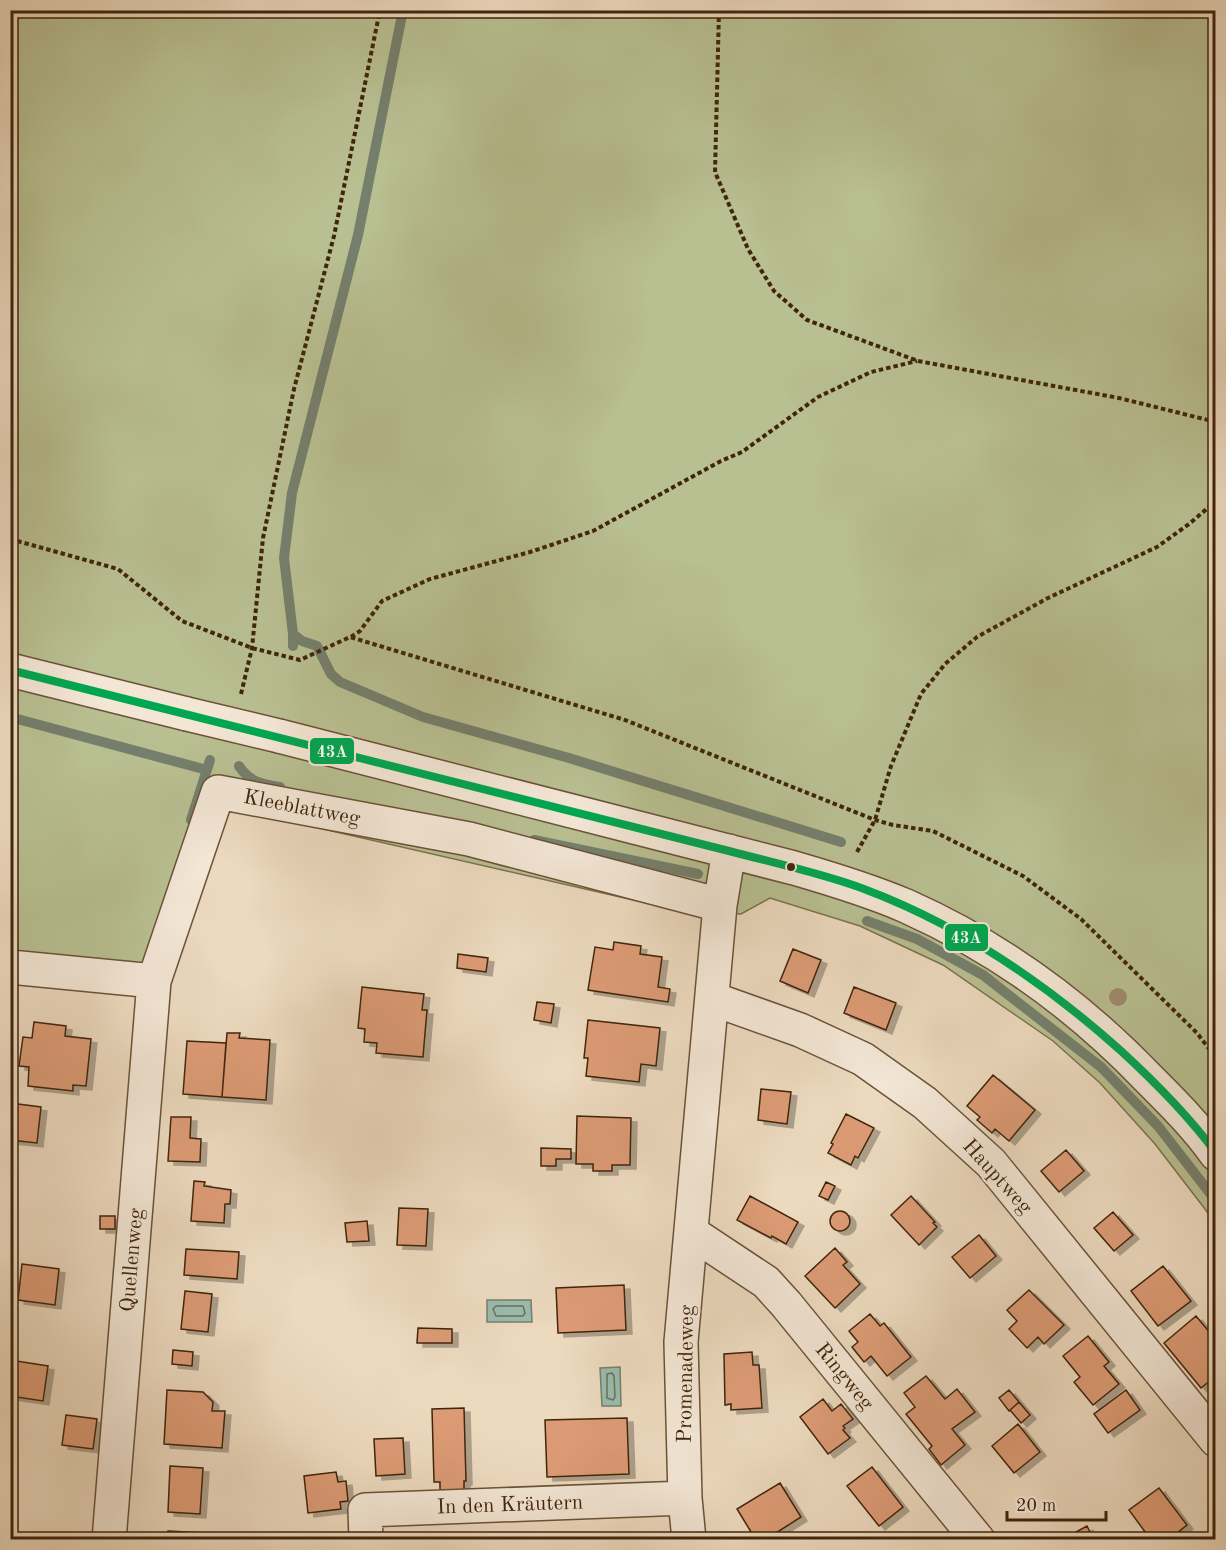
<svg xmlns="http://www.w3.org/2000/svg" width="1226" height="1550" font-family="'Old Standard TT',serif">
<defs>
<filter id="shadow"><feDropShadow dx="6" dy="4" stdDeviation="0" flood-color="#0004"/></filter>
</defs>
<rect width="100%" height="100%" fill="#ecd9be"/>
<filter id="stains"><feTurbulence type="fractalNoise" baseFrequency=".00333" numOctaves="4"/><feColorMatrix values="0 0 0 0 .2 0 0 0 0 .09 0 0 0 0 .02 0 0 0 .5 -.17"/></filter>
<radialGradient id="worn" r=".72"><stop offset=".6" stop-color="#630" stop-opacity="0"/><stop offset="1" stop-color="#630" stop-opacity=".3"/></radialGradient>
<path fill="#b8bf91" stroke="#7c724e" stroke-width="1.5" d="M11,11H1215V1222L1155,1144L1100,1083L1053,1041L943,965L860,926L770,898L741,914L681,911L249,812H222L162,997L11,981Z"/>
<path fill="#99bbad" stroke="#757f6c" stroke-width="1.5" d="M487,1300H531L532,1322H487Z
M620,1367L621,1406H602L600,1368Z"/>
<g fill="none" stroke-linecap="round" stroke-linejoin="round">
<path stroke="#6c705c" stroke-width="1.5" d="M496,1306H523L525,1313L523,1316H496L493,1309Z
M607,1374L612,1373L614,1376L615,1397L613,1400L607,1398Z"/>
<path stroke="#757f6c" stroke-width="10" d="M293,634L302,641L317,646L331,674L340,682L423,717L569,758L841,842
M293,646V634L284,558L292,493L358,235L403,10
M10,717L207,770
M239,766C249,782 262,784 280,787
M191,820L210,760
M534,840L698,874
M867,921L917,939L983,975L1101,1067L1158,1126L1216,1201"/>
</g>
<path fill="#dc9b75" stroke="#40250b" stroke-width="1.5" filter="url(#shadow)" d="M614,942L641,946L640,954L662,957L658,987L670,989L668,1002L588,990L595,947L613,950Z
M793,949L821,960L808,993L780,981Z
M458,954L488,958L486,972L457,968Z
M362,987L424,994L422,1010H427L423,1057L376,1053L377,1043L364,1042L365,1029L358,1028Z
M854,987L896,1003L886,1030L844,1013Z
M537,1002L554,1004L551,1023L534,1020Z
M588,1020L660,1028L656,1066L641,1064L639,1082L586,1076L588,1058H584Z
M34,1022L66,1026L65,1036L91,1039L86,1086L73,1085V1091L28,1086L29,1067L19,1066L23,1037L32,1038Z
M227,1033H240L239,1038L270,1040L266,1100L222,1097Z
M187,1041L226,1043L222,1097L183,1094Z
M993,1075L1035,1110L1009,1141L995,1129L992,1133L977,1120L980,1117L967,1106Z
M761,1089L791,1092L787,1124L758,1120Z
M10,1103L41,1107L37,1143L10,1140Z
M846,1114L874,1128L858,1158L855,1156L851,1165L828,1153L833,1144L831,1143Z
M577,1116L631,1118L630,1165H612V1171H593V1164H576Z
M171,1117H191L190,1138L201,1139L200,1162L168,1161Z
M541,1148L571,1149V1159H556V1166H541Z
M1066,1150L1084,1171L1059,1192L1041,1171Z
M194,1181L205,1182L204,1186L231,1190L230,1204H225L224,1223L191,1221Z
M826,1182L835,1186L828,1200L819,1196Z
M750,1196L798,1222L786,1244L772,1236L771,1238L737,1220Z
M911,1196L935,1222L933,1223L937,1227L919,1245L891,1215Z
M399,1208L428,1209L426,1246L397,1245Z
M830 1221a10 10 0 1 1 20 0a10 10 0 1 1-20 0Z
M1113,1212L1133,1235L1114,1251L1094,1228Z
M100,1216H115V1229H100Z
M367,1221L369,1241L347,1242L345,1223Z
M979,1235L996,1256L970,1278L952,1257Z
M835,1248L847,1262L843,1265L860,1284L835,1308L805,1276Z
M186,1249L239,1252L237,1279L184,1275Z
M22,1264L59,1269L55,1305L18,1300Z
M1163,1266L1191,1301L1158,1326L1131,1291Z
M624,1285L626,1330L558,1333L556,1288Z
M1029,1290L1064,1325L1044,1344L1038,1337L1027,1348L1009,1329L1017,1321L1007,1310Z
M185,1291L212,1294L208,1332L181,1329Z
M870,1314L880,1326L884,1323L911,1357L887,1376L871,1356L864,1362L852,1347L858,1342L849,1331Z
M1196,1316L1216,1340V1376L1201,1388L1164,1343Z
M418,1328L452,1329V1343H417Z
M1088,1336L1109,1362L1104,1366L1119,1384L1093,1405L1074,1382L1080,1377L1063,1356Z
M173,1350L193,1352L192,1366L172,1364Z
M752,1352L753,1365H759L762,1408L731,1410V1404L725,1405L724,1354Z
M10,1360L48,1366L43,1401L10,1396Z
M926,1376L945,1399L957,1389L975,1412L952,1429L965,1445L941,1465L929,1449L932,1446L906,1414L915,1407L904,1393Z
M167,1390L203,1392L213,1402L212,1411H225L222,1448L164,1444Z
M1009,1390L1019,1402L1009,1411L999,1398Z
M1126,1390L1140,1410L1108,1433L1094,1414Z
M823,1399L832,1411L841,1404L853,1419L843,1426L845,1428L843,1430L850,1438L828,1454L800,1417Z
M1019,1402L1030,1415L1021,1423L1010,1410Z
M464,1408L466,1481H464V1490L440,1491V1482H434L432,1409Z
M66,1415L97,1419L93,1449L62,1445Z
M627,1418L629,1474L547,1477L545,1420Z
M1018,1424L1040,1452L1014,1473L992,1446Z
M403,1438L405,1474L376,1476L374,1439Z
M170,1466L203,1468L200,1514L168,1512Z
M872,1467L903,1507L879,1526L847,1486Z
M336,1472L338,1482L346,1481L348,1501L340,1502L341,1509L308,1513L304,1476Z
M780,1483L801,1517L765,1540H756L737,1509Z
M1159,1488L1187,1525L1168,1540H1151L1129,1510Z
M1087,1526L1094,1540H1061Z
M168,1531L205,1533V1540H167Z"/>
<g fill="none" stroke-linecap="round" stroke-linejoin="round">
<defs>
<path id="minor" d="M10,670L187,714
M279,736L794,868C832,879 869,890 906,906C998,947 1080,1007 1149,1079C1173,1103 1197,1127 1216,1154
M10,967L154,981
M713,999L800,1030L863,1059L925,1103L991,1163L1216,1440
M692,1233L766,1282L786,1304L978,1540
M109,1540L154,981L218,792L469,839L720,905
M366,1540L365,1510L685,1498
M689,1540L685,1498L681,1342L720,905L729,851"/>
</defs>
<use href="#minor" stroke="#6b5238" stroke-width="36"/>
<path stroke="#40250b" stroke-width="4" stroke-dasharray="4.5 3" stroke-linecap="butt" d="M719,10L715,172L748,249L774,291L807,320L918,361L1119,398L1216,422
M10,539L118,569L182,621L252,648L300,660L350,637L625,720L875,820L893,825L933,831L1023,876L1081,919L1197,1033L1216,1058
M351,637L360,631L382,601L430,579L530,552L593,531L721,461L742,452L818,397L871,372L917,361
M241,694L252,648L263,538L294,389L334,236L380,10
M857,852L875,820L891,766L921,694L945,664L977,637L1048,598L1157,547L1189,524L1216,501"/>
<use href="#minor" stroke="#f3e6d5" stroke-width="33"/>
<defs>
<path id="minor-bridge" d="M187,714L279,736"/>
</defs>
<use href="#minor-bridge" stroke="#6b5238" stroke-width="36" stroke-linecap="butt"/>
<use href="#minor-bridge" stroke="#f3e6d5" stroke-width="33"/>
<defs>
<path id="bus-1" d="M10,670L729,851C774,863 821,873 864,889C960,925 1044,982 1120,1050C1155,1082 1188,1115 1216,1153"/>
</defs>
<use href="#bus-1" stroke="#f3e6d5" stroke-width="12"/>
<use href="#bus-1" stroke="#00a651" stroke-width="8"/>
</g>
<circle fill="#9e8b6e" cx="1118" cy="997" r="9"/>
<circle fill="#40250b" stroke="#f3e6d5" stroke-width="2" cx="791" cy="867" r="5"/>
<g text-anchor="middle" stroke-width="4.5" stroke-linejoin="round" paint-order="stroke">
<g font-size="21" fill="#40250b" stroke="#f3e6d5">
<text transform="translate(302 807) rotate(11)" y="7">Kleeblattweg</text>
<text transform="translate(998 1176) rotate(48)" y="7">Hauptweg</text>
<text transform="translate(131 1260) rotate(-85)" y="7">Quellenweg</text>
<text transform="translate(685 1374) rotate(-89)" y="7">Promenadeweg</text>
<text transform="translate(845 1376) rotate(51)" y="7">Ringweg</text>
<text transform="translate(510 1504) rotate(-2)" y="7">In den Kräutern</text>
</g>
</g>
<g stroke="#f3e6d5" stroke-width="2">
<rect x="309" y="737" width="46" height="28" rx="6" fill="#00a651"/>
<rect x="944" y="923" width="45" height="29" rx="6" fill="#00a651"/>
</g>
<g font-size="16" text-anchor="middle" font-weight="bold" fill="#fff">
<text x="332" y="757">43A</text>
<text x="966" y="943">43A</text>
</g>
<rect width="1226" height="1550" fill="none" stroke="#ecd9be" stroke-width="36"/>
<rect x="12" y="12" width="1202" height="1526" fill="none" stroke="#40250b" stroke-width="3"/>
<rect x="18" y="18" width="1190" height="1514" fill="none" stroke="#40250b" stroke-width="1.5"/>
<path d="M1007 1511v9h99v-9" fill="none" stroke="#40250b" stroke-width="3"/>
<text x="1016" y="1511" font-size="18" fill="#40250b" stroke="#f3e6d5" stroke-width="4.5" paint-order="stroke">20 m</text>
<rect width="100%" height="100%" filter="url(#stains)"/>
<rect width="100%" height="100%" fill="url(#worn)"/>
</svg>
